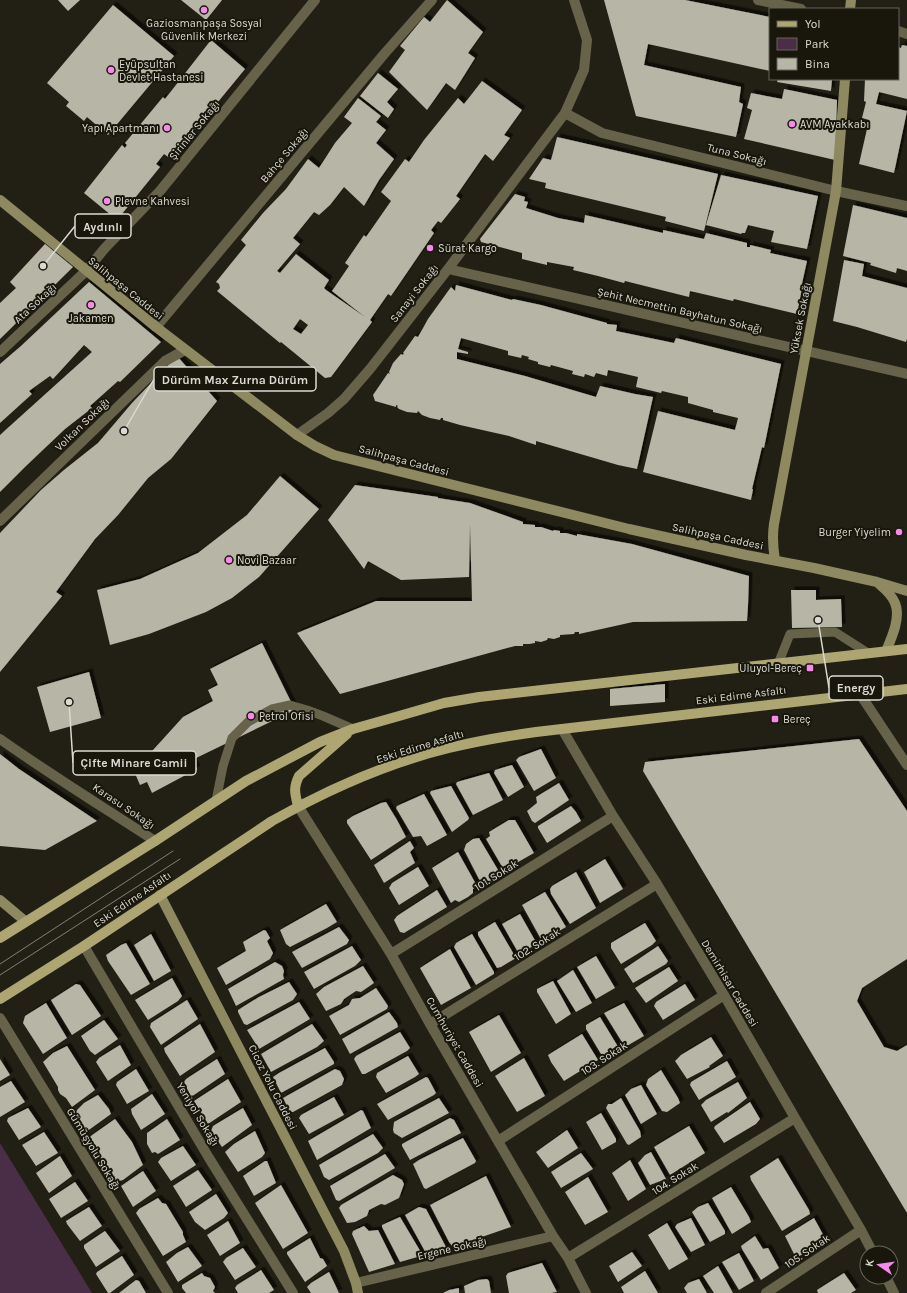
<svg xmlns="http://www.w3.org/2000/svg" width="907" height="1293" font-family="Karla,sans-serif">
<defs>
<filter id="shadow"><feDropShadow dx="3.5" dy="-3.5" stdDeviation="0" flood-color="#0009"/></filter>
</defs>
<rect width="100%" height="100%" fill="#222014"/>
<path fill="#4a2d47" d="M0,1143L92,1293H0Z"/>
<path fill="#b7b5a6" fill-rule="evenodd" filter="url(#shadow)" d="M58,0H80L68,11Z
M181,0H222L206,20Z
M447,0L483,32L468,53L475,58L455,90L446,83L427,110L389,72L405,50L400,46L424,17L430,22Z
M604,0H685L770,17V71L648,44L644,65L741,87L739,102L743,104L736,137L636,116Z
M113,5L174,56L108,135L87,117L84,121L66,106L69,102L47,83Z
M211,40L245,69L171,159L164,154L156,164L160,167L117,220L84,193L122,145L125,148L127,145L125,143L163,97L165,99Z
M902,45L907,46V99L879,92L876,104L907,111L894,173L859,164L869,120L862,118L866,102L864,101L865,79H898V47L901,48Z
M378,73L398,89L387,102L394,109L388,118L360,96Z
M778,79H832L831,91L777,82Z
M482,81L522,110L504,135L510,138L493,161L485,154L456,196L460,199L441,223L438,221L431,230L434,233L391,296L388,294L370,320L372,322L331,377L325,378L281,342L280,343L217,291L220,288L219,284L216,282L246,245L241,240L263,213L286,189L308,159L319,168L335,143L352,123L344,117L358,98L381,116L376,122L386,130L376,143L394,159L379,180L364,206L344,187L330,205L319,215L314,212L293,238L300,244L277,271L280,273L296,254L329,280L324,288L326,290L365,317L332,291L349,266L345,263L364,235L366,237L391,201L381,192L405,159L409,162L424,140L458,98L464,104ZM300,319L308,325L301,334L293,329Z
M784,89L837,100L835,160L744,139L752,110L747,108L751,93L782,99Z
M557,137L718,174L704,231L665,221L666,217L545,188L546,183L529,179L543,158L551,160Z
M721,175L818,196L807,249L771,242L774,231L748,225L745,233H742L741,234L706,225Z
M515,194L525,197L524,201L528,202L526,208L558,218L584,223L585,215L663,233V230L704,239L706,233L747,243V247H750V245L771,250L770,253L807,261L801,288H802L797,314L734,299L733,301L690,291L689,297L625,281L624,283L598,276L573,270L574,267L547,262V265L522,259V253L481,242L480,239Z
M853,205L907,218V271L897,268L896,273L870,265L871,263L843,256Z
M45,244L73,267L0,339V303L16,288L10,282Z
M844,260L864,264L862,276L907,288V339L906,342L857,327L833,321Z
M89,282L161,342L120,382L118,381L90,406L92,408L65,429L26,466L0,492V435L92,352L84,345L53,379L50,376L29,391L32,394L0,423V364L21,346Z
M456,285L512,300L513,299L541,305L607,323V324L617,325L616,331L674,343L676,338L781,364L764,448L762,447L752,489H753L751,500L643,472L658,411L735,430L738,418L713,412V410L688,403V397L662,391L661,393L636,387L638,377L608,370L607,376L596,373L594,377L585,374L584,377L572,374L573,371L551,365L550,367L538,364V362L528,359L529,357L522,355L521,358L508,355V351L461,338L458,349L468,352V354L457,352V359L525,376L596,397L600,386L635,394L653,397L637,469L618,465L536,441V445L509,436L460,425L443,420V418H441L440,420L430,418L422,415L418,411L417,413L407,412L399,409L397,407L398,406L396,405V407L375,401L373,395L388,373L390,374L389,372L393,363L401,354L403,355L404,353H403L415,336L418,337L428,319L451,287L455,291Z
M177,356L217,401L171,459L148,478L118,515L95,539L56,592L62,596L0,672V533L41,490L64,470L98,443L132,403Z
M280,476L319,509L259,577L232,598L206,612L149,634L110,645L97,590L140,579L198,553L247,515Z
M355,485L438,497V498L470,503L523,522V524L535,525V527H541L553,531L554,530L560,531V533H566L577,536V534L632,544L749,576L748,605L747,621L633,622L579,634V632H575L574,634L560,635V637L554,639L548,638L547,640L541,642L535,641V643L529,644H523V646H515L340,694L297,633L376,601H472L470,524L469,577L401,580L368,561L364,569L328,520Z
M791,590H816V600L841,599L842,627L792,628Z
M262,643L295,710L192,760L197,769L152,793L147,782L140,785L134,771L183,717L213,701L208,690L218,685L210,669Z
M89,672L101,718L50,732L37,687Z
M665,684V702L610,706V689Z
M859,739L907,811V959L862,988L857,1001L884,1047L897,1051L907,1045V1213L643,771L645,762Z
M541,749L556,778L534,791L516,760L519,757Z
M0,754L19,769L97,821L45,850L0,846Z
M512,765L524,787L508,797L494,773L495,770Z
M489,773L503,800L473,815L456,784L457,782Z
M559,783L569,800L535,823L532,821L527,811L537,803L536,797Z
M451,786L469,818L468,820L452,832L430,793L431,791Z
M424,794L447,835L427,846L421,836L413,837L396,808L397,806Z
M386,802L397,820L406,837L371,860L347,823V820L353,816L381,803Z
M571,806L576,812L581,821L547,843L538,828V826Z
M509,820H515L534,853L504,870L486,839L490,836L489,832Z
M479,838L501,875L491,882L482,885L464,850L466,844L473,839Z
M410,841L414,848L410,852L415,863L384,883L374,865Z
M458,852L477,886L473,889V893L468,897L459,902L455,900L451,903L432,868Z
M605,859L623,889L600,903L584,872Z
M418,867L429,886L399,905L389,888L392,883Z
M576,872L596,908L570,924L551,894L550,889L552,886Z
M437,890L447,907L404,933L400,932L394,920L397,916Z
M545,892L566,927L542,941L522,905Z
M326,904L337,922L327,928L290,947L286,944L280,930Z
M520,914L537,944L519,954L502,924Z
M495,922L516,958L501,967L497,968L478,935V932Z
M645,923L656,941L652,945L621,964L611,948V943Z
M339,927L349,940L347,944L302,968L292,952Z
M264,930L266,931L270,938L267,941L273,953L270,959L226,985L217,968L246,951L243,942Z
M151,934L171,971L154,981L134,945Z
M472,934L494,972V974L476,985L454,947L456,943Z
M126,943L150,984L131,995L108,961L106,955L121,945Z
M352,946L361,960L355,966L314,989L304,972Z
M658,946L668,961L666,964L633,983L624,969Z
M450,949L471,988L441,1005L420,968Z
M596,956L615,988L596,999L577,967Z
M275,962L282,966L284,971L283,975L284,979L236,1006L228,989Z
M363,966L374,983L361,992L356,991L344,999L341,1004L326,1011L316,994L324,987Z
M669,967L678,981L646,1003L635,988Z
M573,970L592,1003L576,1012L557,981Z
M172,978L182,996L178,1001L148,1020L135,1000Z
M553,981L571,1014L556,1024L537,992V989Z
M289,982L297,994L293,1000L247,1025L244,1024L238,1012V1010L259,997Z
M76,984L80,985L101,1016L72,1035L52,1002L51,1000Z
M685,984L695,1000L663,1020L654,1006L656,1002Z
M376,988L388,1006L387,1009L340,1035L329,1016L349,1005L352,999L360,998Z
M187,1000L198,1019L161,1045L150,1027L151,1023Z
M299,1002L310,1019L259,1049L247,1030Z
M46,1003L67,1038L43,1054L23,1023L25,1016Z
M624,1003L644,1036L625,1047L604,1013Z
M389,1012L397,1023L398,1027L350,1054L342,1039Z
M499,1015L521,1053L491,1072L469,1032Z
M600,1017L620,1050L608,1059H604L586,1029V1025Z
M104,1020L118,1039L95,1055L90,1051L81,1036Z
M200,1024L215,1052L180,1076L165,1052L164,1048Z
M312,1024L324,1041L317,1047L271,1072L261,1054Z
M400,1032L410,1048L407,1051L365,1074H362L354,1059L356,1056Z
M582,1034L598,1060L564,1081L551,1062L548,1055Z
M711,1037L723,1056L709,1066L710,1067L687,1079L675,1061L681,1055Z
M120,1045L131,1065L108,1081L96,1062L99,1058Z
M67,1046L95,1090L72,1107L66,1098L60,1094L58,1090V1087L43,1062L53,1053Z
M325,1048L334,1062V1064L281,1093L273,1077L279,1073Z
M408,1056L419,1074L415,1077L386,1093L376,1077L377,1073Z
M524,1058L545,1096L517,1112L495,1076Z
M0,1059L10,1075L0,1081Z
M217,1059L225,1074L191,1097L184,1082L186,1079Z
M727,1061L736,1077L699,1100L690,1085L691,1082Z
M136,1069L149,1091L127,1104L116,1085L117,1082Z
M335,1069L340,1071L344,1079L342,1085L293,1112H290L283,1098Z
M661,1070L678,1098L680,1103L667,1112L662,1111L646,1085L648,1079Z
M426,1077L428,1078L436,1093L434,1095L388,1120L377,1104Z
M228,1079L241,1102L208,1124L194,1101Z
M11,1081L25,1102L0,1117V1087Z
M738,1082L747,1098L728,1113L727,1112L711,1122L701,1105L706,1100Z
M641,1085L657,1114L641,1124L625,1095L631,1089Z
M152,1094L165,1114L141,1130L132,1114L131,1109Z
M98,1095L109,1109L111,1114L86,1132L75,1112L84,1103Z
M334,1097L344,1115L309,1134L299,1118L301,1115Z
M439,1098L449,1113L402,1138L394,1133L393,1130L394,1122Z
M621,1098L640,1131L641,1137L629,1145L627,1144L606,1108L608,1104H612Z
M750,1102L760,1119L756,1124L724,1143L714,1128L715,1126Z
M28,1108L41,1127L19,1140L7,1121L8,1118Z
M243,1108L252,1125L222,1147L211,1131L213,1126Z
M361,1110L363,1111L371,1128L317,1160L308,1141Z
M601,1113L616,1139V1142L602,1150L586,1122Z
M450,1118L454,1120L461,1133L410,1160L402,1146V1144Z
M115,1119L132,1142L143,1165L123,1180L116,1182L88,1138Z
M167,1119L180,1140L158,1154L155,1152L152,1153L147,1144V1133Z
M689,1126L705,1153L670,1175L654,1147Z
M567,1130L578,1148L548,1168L536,1152Z
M255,1131L265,1153L262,1157L238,1172L225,1152L234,1144Z
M44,1132L58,1153L36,1166L22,1145Z
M373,1134L383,1148L378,1153L329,1180L324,1177L319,1165Z
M463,1138L476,1161L475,1163L426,1189L424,1188L413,1164L419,1160Z
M183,1146L196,1165L171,1181L158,1162L161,1158Z
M651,1152L666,1179L650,1185L638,1163L645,1155Z
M581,1153L593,1169L561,1188L551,1172Z
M385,1154L395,1168L339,1201L336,1200L330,1186Z
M60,1156L72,1176L49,1193L36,1173Z
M778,1158L809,1210L810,1214L782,1231L751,1180L750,1176Z
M630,1160L646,1189L628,1201L612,1173Z
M265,1161H267L276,1183L254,1196L243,1176Z
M198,1170L212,1190L186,1207L173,1186Z
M143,1171L156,1191L133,1207L121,1186Z
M393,1175L402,1180L404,1184L399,1198L385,1205L381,1204L369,1210L367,1216L355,1222L347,1223L339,1208L341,1205Z
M486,1176L511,1227L453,1247L449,1242L430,1205Z
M588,1177L608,1212L585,1225L565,1192Z
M75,1182L88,1201L61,1218L49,1199Z
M281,1185L308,1233L283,1249L255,1203Z
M731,1187L749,1217L751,1222L732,1234L712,1198Z
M216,1194L228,1213L224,1218L205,1230L195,1222L189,1212Z
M158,1198L162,1203L166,1204L183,1232V1235L186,1242L163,1256L136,1213L139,1209Z
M708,1203L725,1231V1234L710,1242L692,1212L698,1207Z
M89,1207L102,1226L80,1241L67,1224L66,1221Z
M419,1207L426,1209L447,1249L427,1255L405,1215Z
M400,1217L422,1254L421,1256L400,1262L382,1227V1225Z
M691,1218L705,1245L691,1252L675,1227L677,1224Z
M814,1218L826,1240L796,1258L785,1236Z
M228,1221L240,1243L220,1256L207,1235Z
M667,1223L688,1259L669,1270L648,1235Z
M364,1226L369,1231L378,1230L395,1264L369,1272L352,1234L353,1231Z
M105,1231L120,1251L96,1267L84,1248V1245Z
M755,1236L763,1249L768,1248L779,1268L761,1280L742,1249L741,1246Z
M310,1238L320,1258L323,1259L327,1266L305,1282L287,1254V1252Z
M188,1247L202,1266L178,1282L166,1262L177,1253Z
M243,1248L256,1267L235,1280L223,1262L226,1258Z
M632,1252L642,1266L618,1282L609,1266Z
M739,1253L754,1281L739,1290L722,1262Z
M122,1256L134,1275L110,1293H108L96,1274L97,1272Z
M542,1263L557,1292L551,1293H509L506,1276L508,1273Z
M718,1266L733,1293H714L703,1276Z
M261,1270L274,1290L269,1293H238L235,1288L237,1285Z
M645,1271L658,1293H624L621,1287Z
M329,1272L339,1293H311L307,1287L311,1283Z
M202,1273L204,1276L210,1278L215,1287L213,1291L215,1293H186L182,1288V1285Z
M844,1273L856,1290L851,1293H818L817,1290Z
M487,1279L489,1281L491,1293H465L464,1286L478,1280Z
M699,1279L707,1293H687L684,1288L688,1283Z
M136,1280L139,1281L146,1293H119Z
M459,1288V1293H443L449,1290Z"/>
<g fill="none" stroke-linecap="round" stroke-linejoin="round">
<path stroke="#66634a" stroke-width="9" d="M778,664L790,634L835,632L868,653
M216,801L223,766L232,738L248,722L272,709L290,705L307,710L323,716L353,729"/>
<path stroke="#66634a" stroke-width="10" d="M758,0L801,9
M898,31L907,34
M565,113L602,133L836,191L907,206
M448,269L907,374
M156,327L385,53L432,0
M0,352L86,271L105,248L160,191L315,0
M297,435L328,413L344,399L370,369L448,269L565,113L584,70L587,40L574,0
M0,521L165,361L185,350
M860,694L907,765
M562,729L613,816L657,884L724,995L795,1118L861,1230L873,1253
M0,739C51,775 103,807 155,841
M298,806L391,954L430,1024L553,1236L568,1258L586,1293
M84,946L209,1158L293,1293
M391,954L613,816
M0,1018L168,1293
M430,1024L657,884
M498,1141L724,995
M568,1258L795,1118
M886,1277L894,1293
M356,1283L553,1236
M766,1293L861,1230"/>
<path stroke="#8e8961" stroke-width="10" d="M850,9L851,0
M0,200L156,327L297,435L315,446L334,455L629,529L746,555L814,568L877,582L907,591
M775,560C773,548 772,537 774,524L836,191L845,79
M879,584C885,589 892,595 895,603C901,617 892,637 886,651
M160,895L344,1251L356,1283L358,1293
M0,900L25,921"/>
<path stroke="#ada672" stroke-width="10" d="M298,806C295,794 293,788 299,776L347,734
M0,938L155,841L246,781L320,742L353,729L399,716L444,703L479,697L907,649
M0,999L84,946L272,821C327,790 387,763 449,748C478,741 507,736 536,732L907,689"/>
<path stroke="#818076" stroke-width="1" d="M0,964L173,851
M0,975L180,859"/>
</g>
<g fill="#f788ec" stroke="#19170c" stroke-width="1.5">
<circle cx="204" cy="10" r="4"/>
<circle cx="111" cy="70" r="4"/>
<circle cx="792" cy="124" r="4"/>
<circle cx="167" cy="128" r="4"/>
<circle cx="107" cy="201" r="4"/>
<circle cx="430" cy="248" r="4"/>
<circle cx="91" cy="305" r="4"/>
<circle cx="899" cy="532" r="4"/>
<circle cx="229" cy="560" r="4"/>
<rect x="806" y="664" width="8" height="8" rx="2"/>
<circle cx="251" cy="716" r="4"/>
<rect x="771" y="715" width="8" height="8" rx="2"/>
</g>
<g text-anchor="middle" stroke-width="4" stroke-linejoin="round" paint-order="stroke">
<g font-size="11" fill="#dbdad2" stroke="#19170c" text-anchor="start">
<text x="204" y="27" text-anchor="middle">Gaziosmanpaşa Sosyal<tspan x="204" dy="13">Güvenlik Merkezi</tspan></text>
<text x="119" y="68">Eyüpsultan<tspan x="119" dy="13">Devlet Hastanesi</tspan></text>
<text x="800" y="128">AVM Ayakkabı</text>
<text x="159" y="132" text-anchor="end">Yapı Apartmanı</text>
<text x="115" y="205">Plevne Kahvesi</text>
<text x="438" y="252">Sürat Kargo</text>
<text x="91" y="322" text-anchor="middle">Jakamen</text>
<text x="891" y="536" text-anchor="end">Burger Yiyelim</text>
<text x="237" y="564">Novi Bazaar</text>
<text x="802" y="672" text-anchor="end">Uluyol-Bereç</text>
<text x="259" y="720">Petrol Ofisi</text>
<text x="783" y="723">Bereç</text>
</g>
<g font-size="11" fill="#dbdad2" stroke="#19170c">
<text transform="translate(194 130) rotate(-51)" y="4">Şirinler Sokağı</text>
<text transform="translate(737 154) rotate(14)" y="4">Tuna Sokağı</text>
<text transform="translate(284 155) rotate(-50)" y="4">Bahçe Sokağı</text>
<text transform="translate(126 288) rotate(39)" y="4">Salihpaşa Caddesi</text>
<text transform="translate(414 293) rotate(-52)" y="4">Sanayi Sokağı</text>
<text transform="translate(35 303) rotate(-43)" y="4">Ata Sokağı</text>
<text transform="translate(680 310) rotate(13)" y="4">Şehit Necmettin Bayhatun Sokağı</text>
<text transform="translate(800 318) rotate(-79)" y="4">Yüksek Sokağı</text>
<text transform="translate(82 424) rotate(-44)" y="4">Volkan Sokağı</text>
<text transform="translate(404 460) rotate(15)" y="4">Salihpaşa Caddesi</text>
<text transform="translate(718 536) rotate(12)" y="4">Salihpaşa Caddesi</text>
<text transform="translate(741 695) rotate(-7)" y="4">Eski Edirne Asfaltı</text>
<text transform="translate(420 746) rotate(-17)" y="4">Eski Edirne Asfaltı</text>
<text transform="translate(124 806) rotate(34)" y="4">Karasu Sokağı</text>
<text transform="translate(496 875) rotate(-32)" y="4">101. Sokak</text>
<text transform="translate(132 899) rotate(-34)" y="4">Eski Edirne Asfaltı</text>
<text transform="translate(537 944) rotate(-32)" y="4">102. Sokak</text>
<text transform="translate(730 983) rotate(59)" y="4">Demirhisar Caddesi</text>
<text transform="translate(455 1042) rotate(60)" y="4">Cumhuriyet Caddesi</text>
<text transform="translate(604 1058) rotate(-33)" y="4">103. Sokak</text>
<text transform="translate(273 1087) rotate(63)" y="4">Cicoz Yolu Caddesi</text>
<text transform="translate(198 1114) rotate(59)" y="4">Yeniyol Sokağı</text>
<text transform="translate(94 1149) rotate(59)" y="4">Gümüşyolu Sokağı</text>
<text transform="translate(675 1178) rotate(-32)" y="4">104. Sokak</text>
<text transform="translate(452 1248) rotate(-13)" y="4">Ergene Sokağı</text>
<text transform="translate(807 1251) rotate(-34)" y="4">105. Sokak</text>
</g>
</g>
<path fill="none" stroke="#dbdad2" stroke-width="1.5" d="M43 266L75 226M124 431L154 379M818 620L829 688M69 702L73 763"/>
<g fill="#dbdad2" stroke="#19170c" stroke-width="1.5">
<circle cx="43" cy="266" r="4"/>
<circle cx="124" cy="431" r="4"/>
<circle cx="818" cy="620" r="4"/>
<circle cx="69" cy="702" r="4"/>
</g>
<g fill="#19170c" stroke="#dbdad2" stroke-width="1.5">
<rect x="75" y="214" width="56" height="24" rx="4"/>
<rect x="154" y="367" width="162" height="24" rx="4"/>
<rect x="829" y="676" width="54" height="24" rx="4"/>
<rect x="73" y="751" width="123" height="24" rx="4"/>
</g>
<g font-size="12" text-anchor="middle" font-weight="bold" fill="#dbdad2">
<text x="103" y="231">Aydınlı</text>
<text x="235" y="384">Dürüm Max Zurna Dürüm</text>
<text x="856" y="692">Energy</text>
<text x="134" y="767">Çifte Minare Camii</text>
</g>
<rect x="769" y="8" width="130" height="72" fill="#19170c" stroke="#67655b"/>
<rect x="777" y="21" width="20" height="6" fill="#ada672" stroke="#67655b"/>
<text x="805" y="28" font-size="12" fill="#dbdad2">Yol</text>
<rect x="777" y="38" width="20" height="12" fill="#4a2d47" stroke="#67655b"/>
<text x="805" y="48" font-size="12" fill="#dbdad2">Park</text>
<rect x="777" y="58" width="20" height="12" fill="#b7b5a6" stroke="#67655b"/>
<text x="805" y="68" font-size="12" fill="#dbdad2">Bina</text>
<g transform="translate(879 1265) rotate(283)"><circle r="19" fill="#19170c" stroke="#67655b"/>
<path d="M0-3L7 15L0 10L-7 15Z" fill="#f788ec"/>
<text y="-6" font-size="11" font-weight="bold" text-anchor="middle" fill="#dbdad2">K</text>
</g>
</svg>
